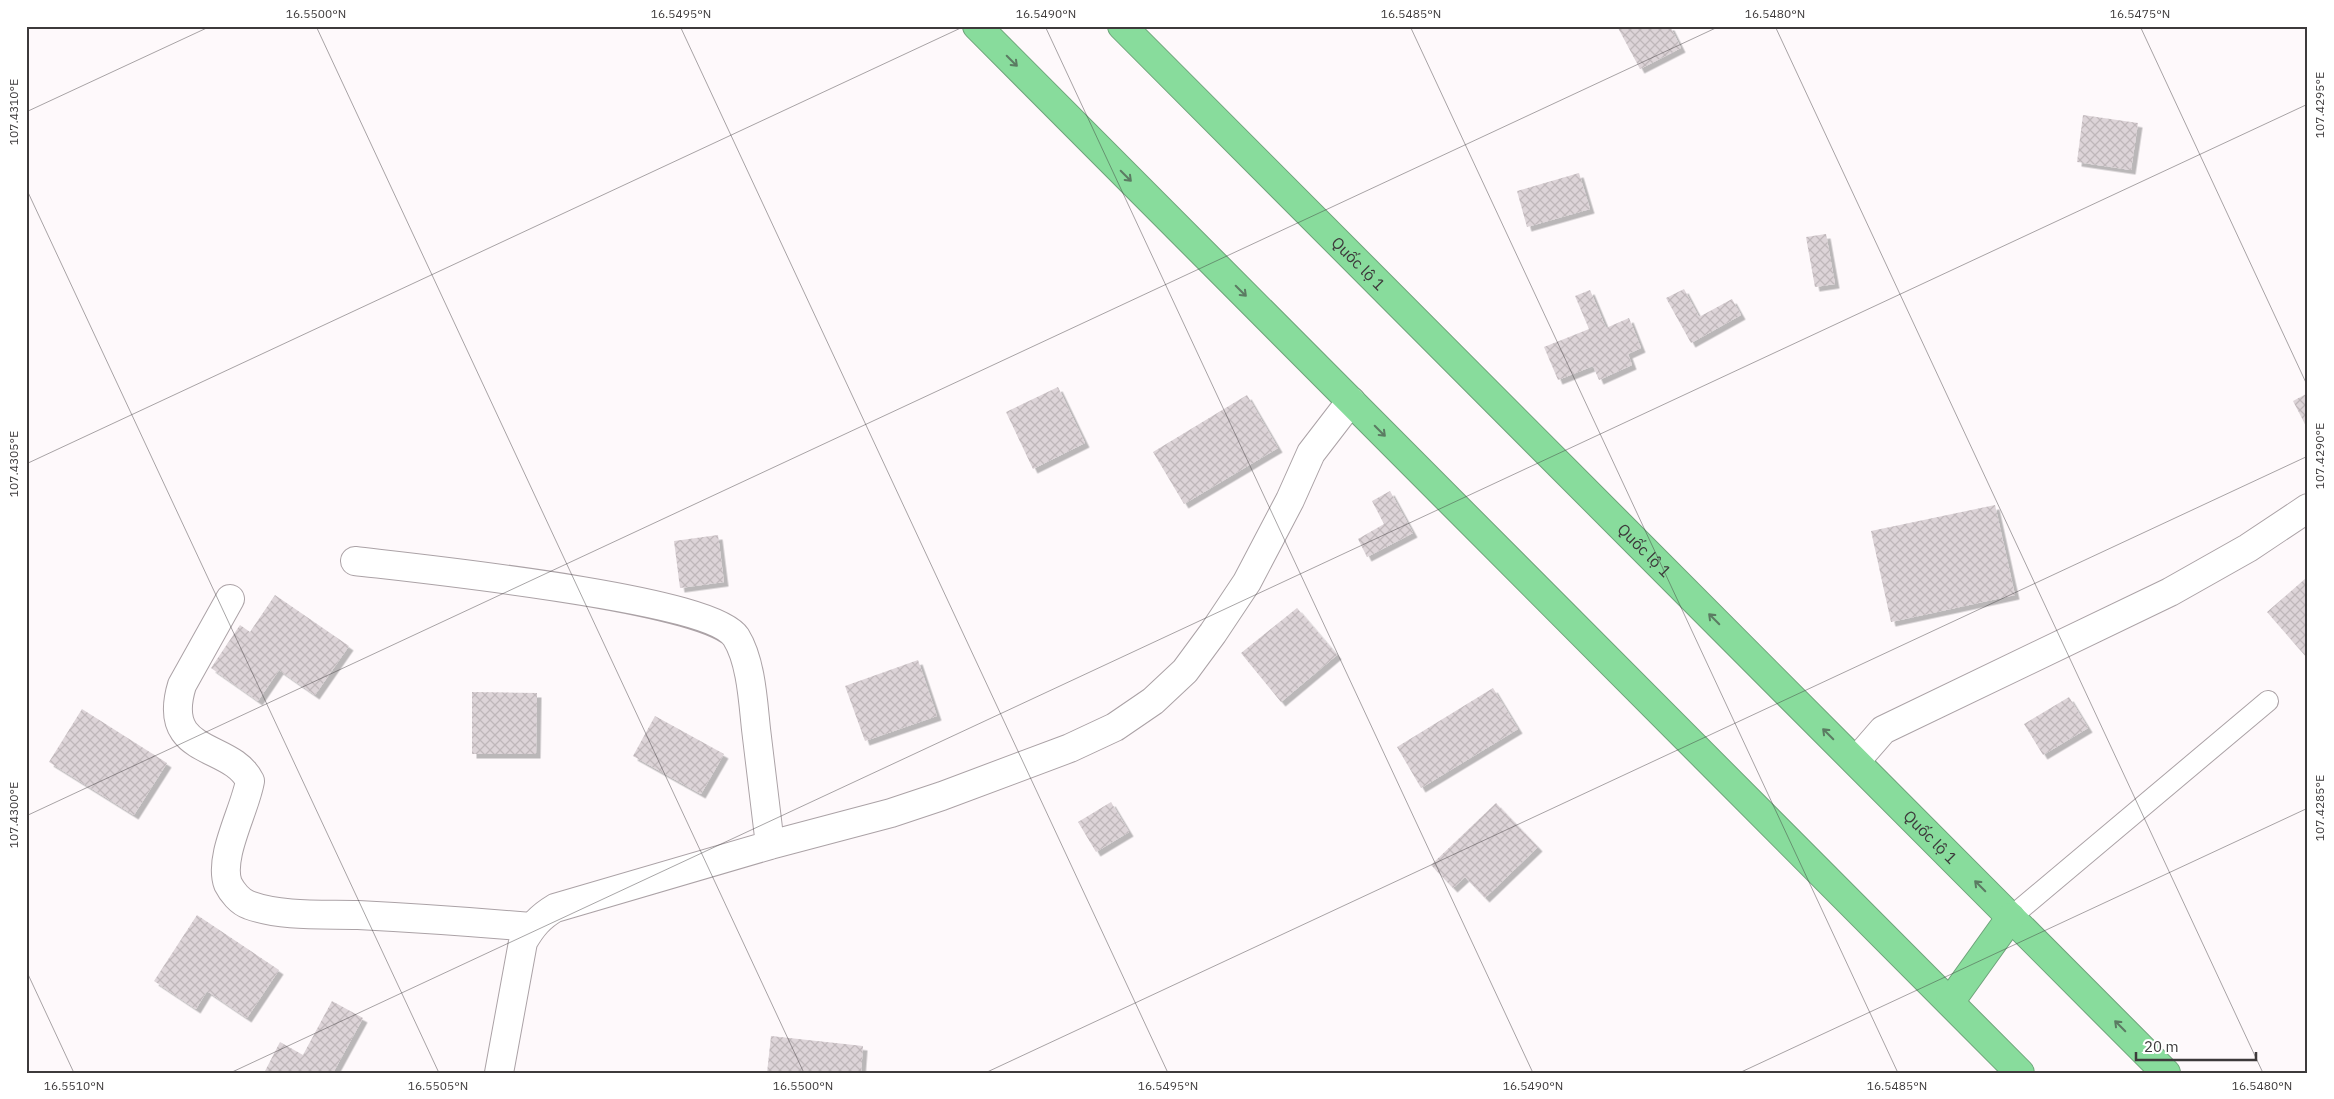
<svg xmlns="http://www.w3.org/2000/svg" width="2334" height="1099" font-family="'IBM Plex Sans',sans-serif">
<defs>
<pattern id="building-cross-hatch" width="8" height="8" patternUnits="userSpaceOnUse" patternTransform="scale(1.25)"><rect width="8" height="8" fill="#ddd4d8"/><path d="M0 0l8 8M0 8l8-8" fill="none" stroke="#bfb7ba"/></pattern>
<filter id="shadow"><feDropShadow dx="4.5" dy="4.5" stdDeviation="0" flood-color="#0004"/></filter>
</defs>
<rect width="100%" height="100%" fill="#fef9fb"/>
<path fill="url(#building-cross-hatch)" filter="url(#shadow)" d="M1617,26H1670L1681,48L1640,69Z
M2083,115L2138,123L2131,170L2077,162Z
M1579,173L1590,209L1527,227L1517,191Z
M1826,234L1835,284L1815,287L1806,237Z
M1684,289L1699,317L1732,299L1741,315L1691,343L1666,298Z
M1590,290L1606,328L1629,318L1641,348L1628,354L1632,365L1599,380L1593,366L1558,380L1544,347L1589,329L1575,296Z
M1058,387L1085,443L1033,469L1006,412Z
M2308,393V430L2293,401Z
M1247,395L1278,448L1184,504L1153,452Z
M1390,491L1413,533L1367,557L1358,539L1384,524L1372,501Z
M1995,505L2015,595L1891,622L1871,531Z
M718,535L724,582L680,588L674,541Z
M2306,578L2308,580V659L2267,612Z
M275,595L349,646L315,695L279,670L258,701L211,668L240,625L250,632Z
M1297,608L1337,655L1281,702L1241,653Z
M918,660L937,716L865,741L845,686Z
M1493,688L1518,729L1421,788L1397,747Z
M472,692L537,693L536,754H472Z
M2069,697L2088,728L2043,755L2024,724Z
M82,709L167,763L134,815L49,762Z
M655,716L724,754L701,794L633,756Z
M1111,802L1129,832L1096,852L1078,822Z
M1496,803L1538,847L1485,898L1465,877L1453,888L1431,865Z
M197,915L279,970L247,1018L207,991L196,1009L154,981Z
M332,1001L363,1018L333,1073H264L280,1042L303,1055Z
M771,1036L863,1046L861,1073H767Z"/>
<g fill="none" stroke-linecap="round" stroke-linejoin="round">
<defs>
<path id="lane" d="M2011,917L2268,701"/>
<path id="street" d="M355,561C413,568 711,598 736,637C751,661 753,701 756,729C761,768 765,806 770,845
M230,599L182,685C160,757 231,742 250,781C245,810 218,857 228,884C232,892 240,902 249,905C282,917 323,914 358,915C416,918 473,922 531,927
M1856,761L1883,730L2170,592L2248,548L2308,508
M499,1073L523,942C532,926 540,917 555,908L770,845L891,813L942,796L1070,748L1115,727L1153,701L1185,671L1213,633L1247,582L1290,500L1311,453L1351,401"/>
<g id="highway">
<path d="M977,26L2020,1073"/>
<path id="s1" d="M1122,26L2166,1073"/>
<path d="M1950,1002L2011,917"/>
</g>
</defs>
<use href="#lane" stroke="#aba2a6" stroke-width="22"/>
<use href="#street" stroke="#aba2a6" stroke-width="30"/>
<use href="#highway" stroke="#6ea37a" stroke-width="30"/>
<use href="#lane" stroke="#fff" stroke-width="20"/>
<use href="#street" stroke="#fff" stroke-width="28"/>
<use href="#highway" stroke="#88dc9c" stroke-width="28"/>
</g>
<defs><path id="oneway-shaft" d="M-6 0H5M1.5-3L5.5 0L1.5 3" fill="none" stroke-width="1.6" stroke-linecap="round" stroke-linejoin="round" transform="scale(1.25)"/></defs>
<g stroke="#5b7b62">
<use href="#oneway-shaft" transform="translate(1012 61) rotate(45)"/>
<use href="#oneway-shaft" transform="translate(1126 176) rotate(45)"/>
<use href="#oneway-shaft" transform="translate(1241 291) rotate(45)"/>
<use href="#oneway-shaft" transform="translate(1380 431) rotate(45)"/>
<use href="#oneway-shaft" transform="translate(1714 619) rotate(-135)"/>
<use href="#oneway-shaft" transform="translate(1828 734) rotate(-135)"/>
<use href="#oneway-shaft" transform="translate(1980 886) rotate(-135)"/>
<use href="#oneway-shaft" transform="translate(2120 1026) rotate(-135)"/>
</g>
<path fill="none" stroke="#3d3a3b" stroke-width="1" stroke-opacity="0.45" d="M316,26L804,1073M680,26L1168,1073M1045,26L1533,1073M1410,26L1898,1073M1775,26L2263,1073M2140,26L2308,387M26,112L211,26M26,188L439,1073M26,464L965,26M26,816L1720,26M26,970L74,1073M230,1073L2308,104M985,1073L2308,456M1739,1073L2308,808"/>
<g text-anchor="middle" stroke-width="4" stroke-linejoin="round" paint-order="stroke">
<g font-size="16" fill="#3d3a3b" stroke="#fff">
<text dy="6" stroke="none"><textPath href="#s1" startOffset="335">Quốc lộ 1</textPath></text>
<text dy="6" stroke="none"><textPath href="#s1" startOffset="740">Quốc lộ 1</textPath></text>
<text dy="6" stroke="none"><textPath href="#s1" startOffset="1145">Quốc lộ 1</textPath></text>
</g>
</g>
<rect width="2334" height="1099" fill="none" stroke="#ffffff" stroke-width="55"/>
<path d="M2136 1052v8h120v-8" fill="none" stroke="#3d3a3b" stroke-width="2.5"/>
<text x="2144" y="1052" font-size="15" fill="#3d3a3b" stroke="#ffffff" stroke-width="4" paint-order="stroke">20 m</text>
<rect x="28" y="28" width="2278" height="1044" fill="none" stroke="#3d3a3b" stroke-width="2"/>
<g font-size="12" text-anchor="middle" fill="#3d3a3b">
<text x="316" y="18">16.5500°N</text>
<text x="681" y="18">16.5495°N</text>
<text x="1046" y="18">16.5490°N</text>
<text x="1411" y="18">16.5485°N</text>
<text x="1775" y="18">16.5480°N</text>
<text x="2140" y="18">16.5475°N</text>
<text transform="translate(2320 105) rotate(-90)" y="4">107.4295°E</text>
<text transform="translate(14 112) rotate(-90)" y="4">107.4310°E</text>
<text transform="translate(2320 456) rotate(-90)" y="4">107.4290°E</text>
<text transform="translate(14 464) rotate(-90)" y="4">107.4305°E</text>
<text transform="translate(2320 808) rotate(-90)" y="4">107.4285°E</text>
<text transform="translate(14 815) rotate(-90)" y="4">107.4300°E</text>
<text x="74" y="1090">16.5510°N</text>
<text x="438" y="1090">16.5505°N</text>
<text x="803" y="1090">16.5500°N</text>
<text x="1168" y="1090">16.5495°N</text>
<text x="1533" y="1090">16.5490°N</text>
<text x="1897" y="1090">16.5485°N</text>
<text x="2262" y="1090">16.5480°N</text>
</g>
</svg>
